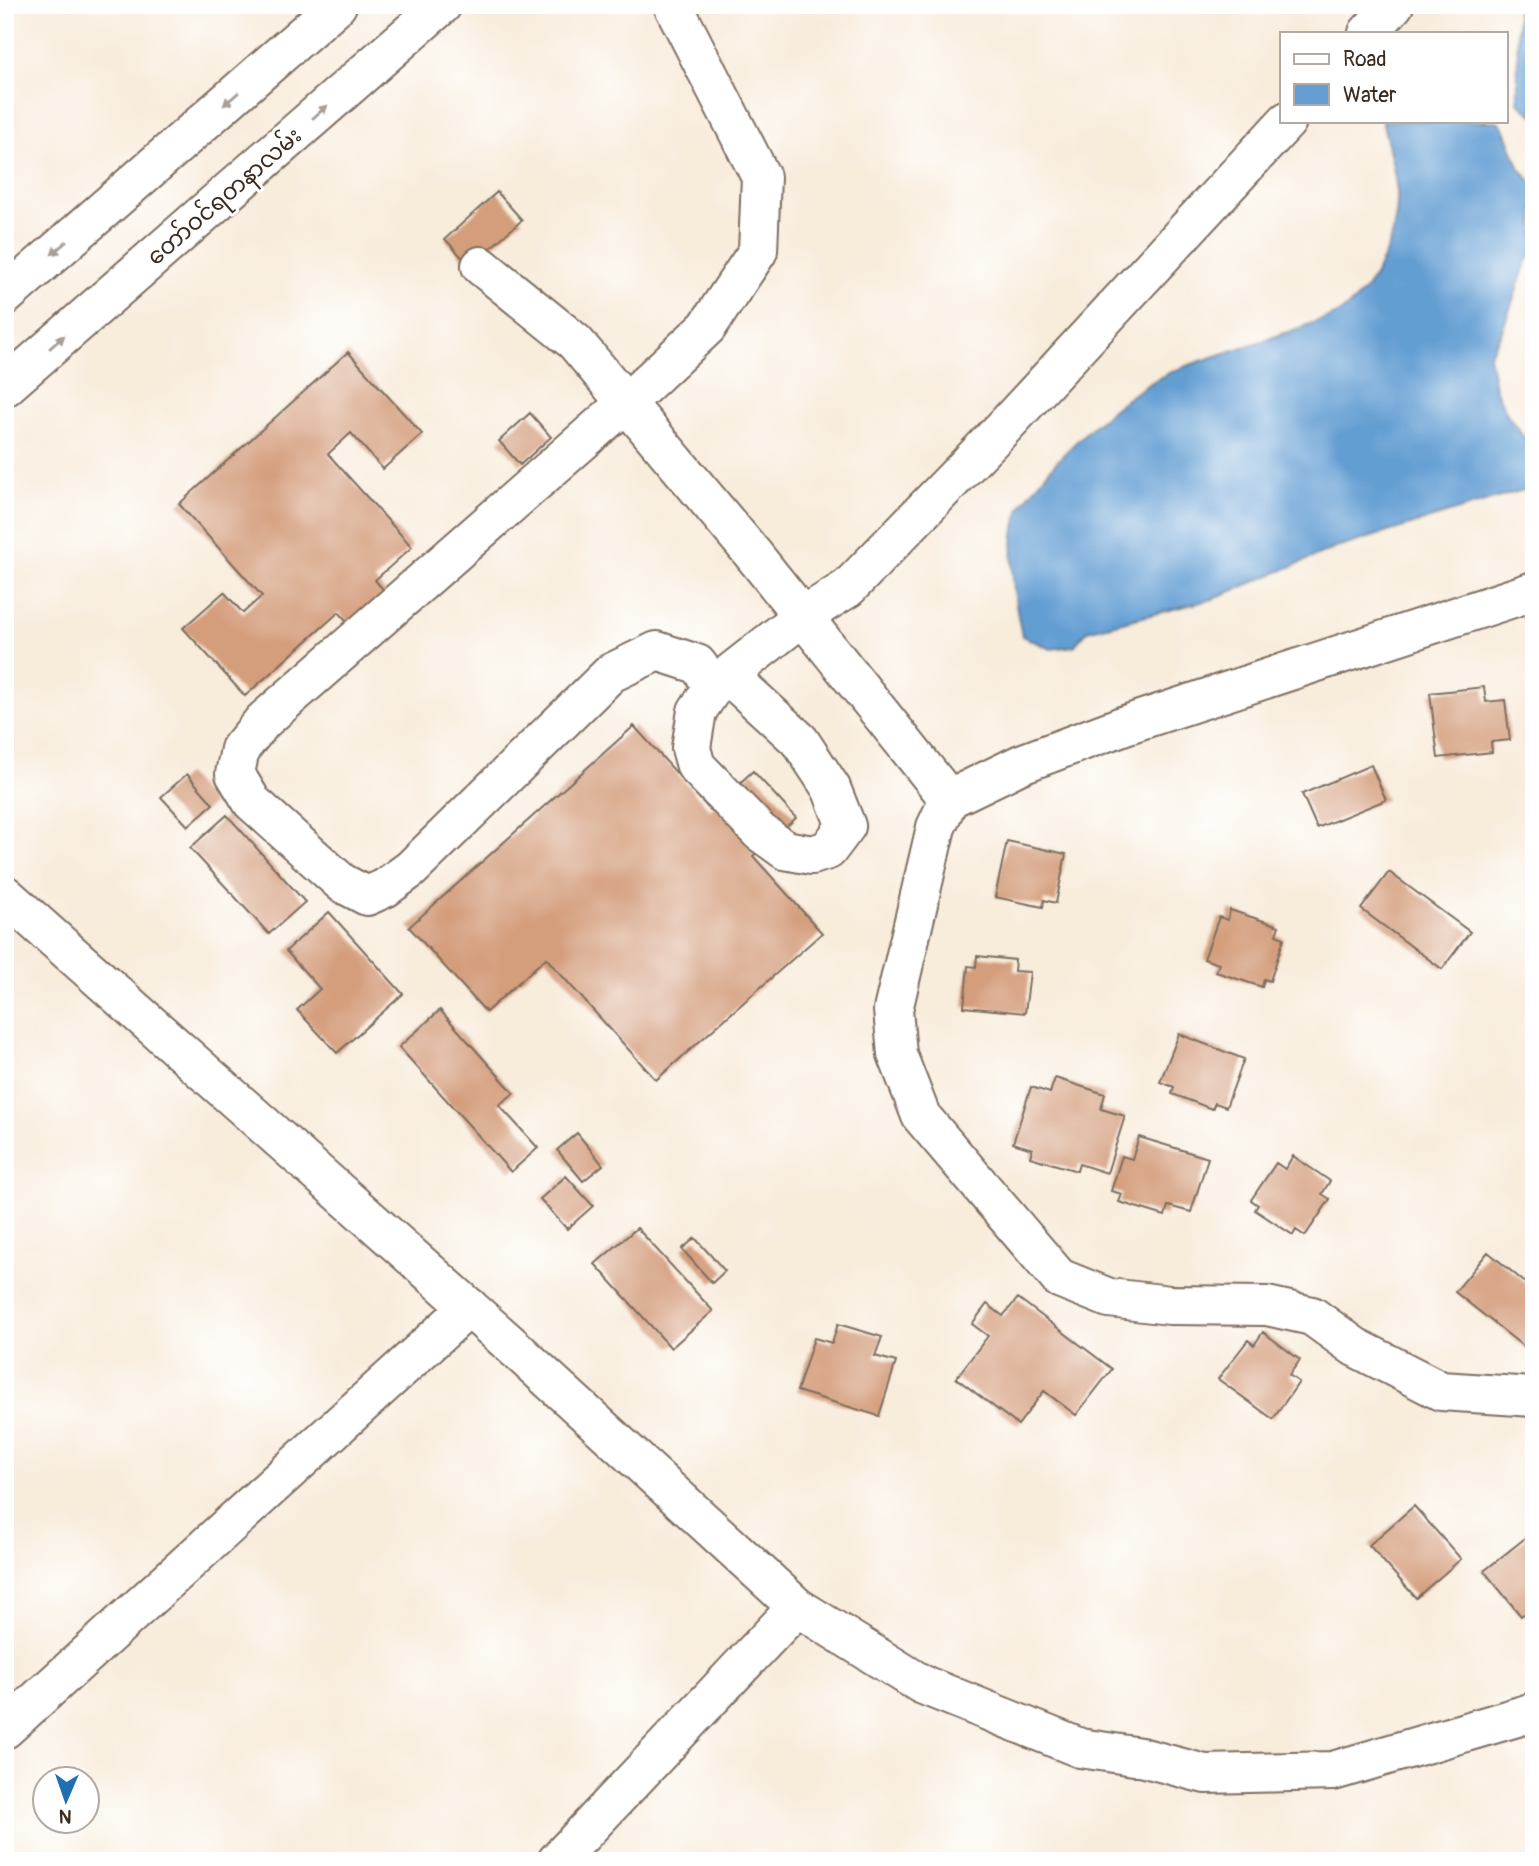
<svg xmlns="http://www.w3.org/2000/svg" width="1539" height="1866" font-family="Pangolin,'Noto Sans Myanmar',sans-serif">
<rect width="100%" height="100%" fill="#fff"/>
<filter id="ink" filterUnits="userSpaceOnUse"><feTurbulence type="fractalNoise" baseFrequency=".0143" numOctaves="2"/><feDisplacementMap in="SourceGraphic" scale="14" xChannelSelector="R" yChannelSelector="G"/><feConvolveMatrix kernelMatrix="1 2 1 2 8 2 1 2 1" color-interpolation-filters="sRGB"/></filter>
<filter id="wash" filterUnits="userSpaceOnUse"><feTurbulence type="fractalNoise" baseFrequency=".00686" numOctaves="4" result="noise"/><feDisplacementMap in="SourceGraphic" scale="28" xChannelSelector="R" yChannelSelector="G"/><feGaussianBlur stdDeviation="1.57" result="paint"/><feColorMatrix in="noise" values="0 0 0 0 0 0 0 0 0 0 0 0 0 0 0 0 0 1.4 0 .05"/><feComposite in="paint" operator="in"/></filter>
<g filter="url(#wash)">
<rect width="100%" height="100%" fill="#f8ecdb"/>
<path fill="#649ed3" stroke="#506478" stroke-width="2" d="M1517,5H1534V116L1518,102Z
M1382,121H1498L1505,130L1520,169L1534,184V252L1526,263L1501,334L1489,355L1495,388L1507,414L1534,451L1533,487L1336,548L1213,599L1087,631L1074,646L1051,649L1022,636C1013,595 1007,552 1019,511C1022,503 1029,495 1034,489C1066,446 1134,384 1184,367C1226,352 1268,340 1310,324C1320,320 1335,317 1344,310C1377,286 1399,233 1397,193C1395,169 1388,144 1382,121Z"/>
<g id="blocks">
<path fill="#d49d7b" d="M497,192L522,220L470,266L445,239Z
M348,352L422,434L383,469L351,433L328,454L412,547L375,580L386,593L350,625L339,612L245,696L183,628L224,592L243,613L262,596L179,504Z
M530,413L551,437L520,465L499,441Z
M1484,687L1486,702L1505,700L1510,740L1491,742L1492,752L1438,758L1430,693Z
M634,726L710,810L753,771L796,818L753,856L822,933L656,1080L546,958L486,1012L409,927Z
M1371,765L1386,800L1317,828L1302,794Z
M187,774L213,804L188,826L161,797Z
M227,815L305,902L269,934L190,848Z
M1007,841L1066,854L1056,903L1044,900L1043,907L995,897Z
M1389,872L1470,932L1442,969L1361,909Z
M1230,910L1279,926L1276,935L1284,938L1270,981L1264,979L1262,987L1216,972L1219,964L1204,959L1219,917L1228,920Z
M329,912L403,994L337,1053L297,1010L320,989L286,951Z
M977,956L1015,960L1014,971L1030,972L1025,1013L964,1007L968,966L976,967Z
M440,1010L514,1093L499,1105L538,1148L511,1172L399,1047Z
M1179,1034L1244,1059L1226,1107L1215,1103L1212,1109L1172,1094L1174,1087L1160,1082Z
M1055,1078L1105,1094L1101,1109L1125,1116L1107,1173L1079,1164L1077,1171L1030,1157L1032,1149L1013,1143L1031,1087L1050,1093Z
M577,1133L603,1165L583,1181L557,1150Z
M1139,1137L1208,1158L1191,1212L1168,1206L1165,1216L1119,1202L1122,1194L1111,1191L1122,1156L1132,1159Z
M1293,1156L1330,1181L1322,1194L1330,1199L1305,1236L1296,1230L1293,1235L1255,1210L1258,1205L1251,1200L1276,1163L1285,1169Z
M566,1176L593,1206L567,1229L540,1199Z
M637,1228L713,1311L671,1348L595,1264Z
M695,1238L725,1271L712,1283L682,1249Z
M1488,1252L1534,1290V1355L1455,1292Z
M1018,1298L1112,1369L1076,1415L1044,1391L1018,1425L956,1378L988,1336L972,1324L987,1304L1003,1316Z
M838,1324L882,1337L875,1356L896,1362L879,1416L797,1391L814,1338L832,1343Z
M1263,1332L1300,1360L1289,1375L1299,1382L1273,1419L1218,1379L1248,1340L1254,1345Z
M1414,1506L1461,1559L1416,1598L1369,1545Z
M1534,1531V1606L1521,1616L1484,1571Z"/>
</g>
</g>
<g filter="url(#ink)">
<use href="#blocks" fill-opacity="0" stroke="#7d6e60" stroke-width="2"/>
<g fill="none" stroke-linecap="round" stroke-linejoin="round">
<defs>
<path id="minor" d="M673,5L761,177L758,251L707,327L626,403L263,721L240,749L235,774L252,802L342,883L367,896L385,888L411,869L611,673L657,651L697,664L714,686
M1368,33L1394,5
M481,266L575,342L752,553L949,799
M1534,591L1125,725L1021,764L949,799L936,827L893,1010L897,1054L921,1116L1059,1278L1109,1298L1170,1305L1267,1306L1312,1316L1355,1347L1441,1391L1534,1397
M728,675L800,741L831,788L846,826L828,850L812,855L785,850L760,832L696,766L691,748L697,711L714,686L803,616L848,588L1004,427L1287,121
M5,895L509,1343L797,1607L921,1684L1080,1748L1141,1757L1205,1774L1333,1771L1534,1712
M5,1729L469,1307
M557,1861L797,1607"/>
<path id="major" d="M5,296L337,5
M5,387L442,5"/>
</defs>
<use href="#minor" stroke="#7d6e60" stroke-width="42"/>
<use href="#major" stroke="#7d6e60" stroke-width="42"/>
<use href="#minor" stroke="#fff" stroke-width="38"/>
<use href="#major" stroke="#fff" stroke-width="38"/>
</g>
<defs><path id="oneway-solid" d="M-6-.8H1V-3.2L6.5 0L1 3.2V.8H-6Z" transform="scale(1.75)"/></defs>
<g fill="#a79f9a">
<use href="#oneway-solid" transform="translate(231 99) rotate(139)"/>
<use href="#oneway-solid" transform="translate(320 112) rotate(-41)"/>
<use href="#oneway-solid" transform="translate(59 248) rotate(139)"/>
<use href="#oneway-solid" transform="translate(57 342) rotate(-41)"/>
</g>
</g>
<g text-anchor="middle" stroke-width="6" stroke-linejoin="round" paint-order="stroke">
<g font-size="23" fill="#3b2a1e" stroke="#fff">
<text transform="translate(224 196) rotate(-41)" y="8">တော်ဝင်ရတနာလမ်း</text>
</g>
</g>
<rect width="1539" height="1866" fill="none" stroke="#fff" stroke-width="28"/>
<rect x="1280" y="32" width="228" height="91" fill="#ffffff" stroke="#b1aaa5" stroke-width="2"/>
<rect x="1294" y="54" width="35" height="10" fill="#ffffff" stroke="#b1aaa5" stroke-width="2"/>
<text x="1343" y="66" font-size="21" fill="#3b2a1e">Road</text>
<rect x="1294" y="84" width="35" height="21" fill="#649ed3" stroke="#b1aaa5" stroke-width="2"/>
<text x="1343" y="102" font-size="21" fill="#3b2a1e">Water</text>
<g transform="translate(66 1800) rotate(182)"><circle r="33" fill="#ffffff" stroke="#b1aaa5" stroke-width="2"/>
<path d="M0-5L12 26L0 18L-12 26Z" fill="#1f6fb2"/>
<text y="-10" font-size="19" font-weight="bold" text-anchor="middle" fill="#3b2a1e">N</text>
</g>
</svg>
